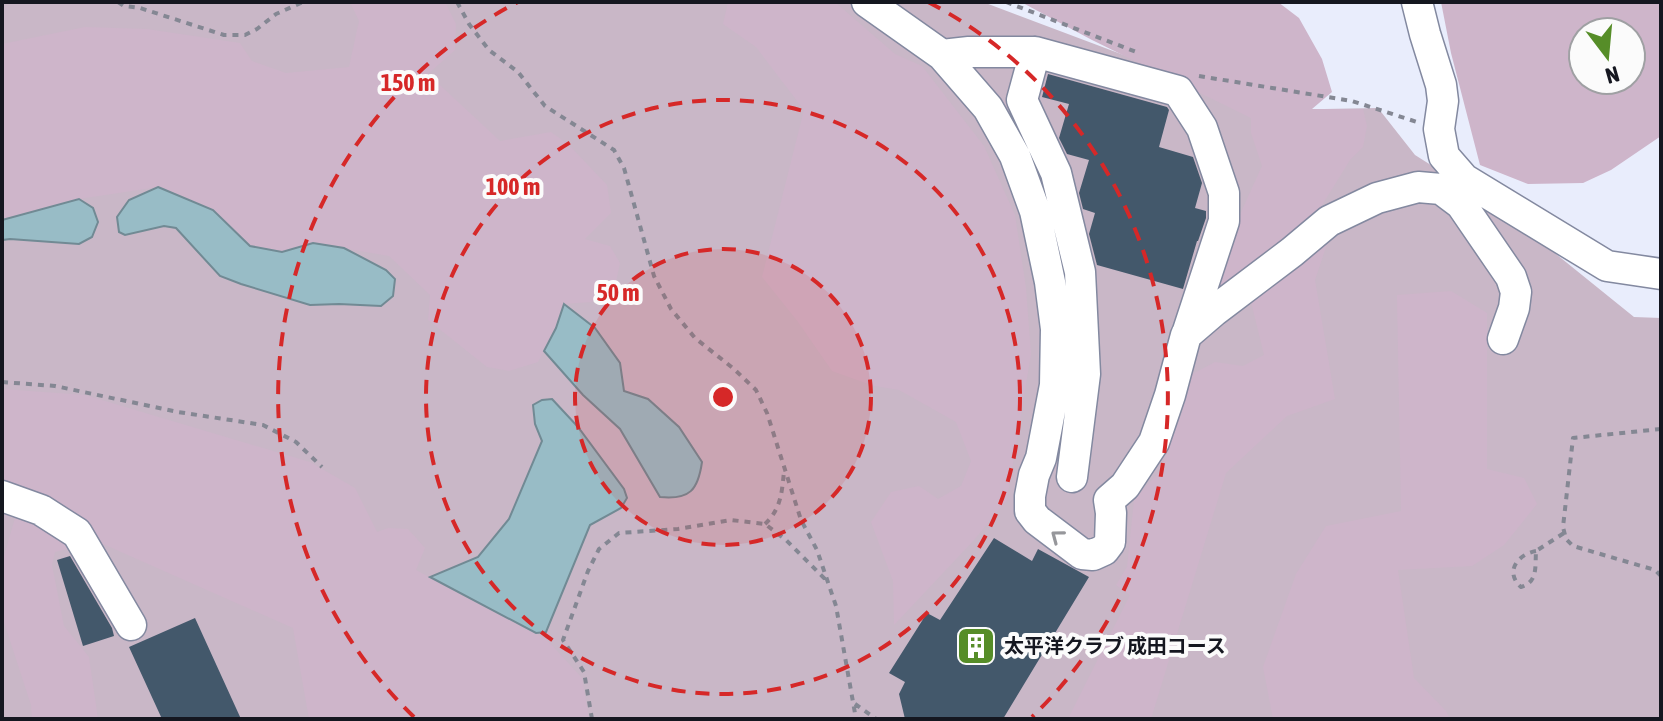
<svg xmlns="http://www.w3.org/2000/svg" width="1663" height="721" font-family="'Asap Condensed','Noto Sans JP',sans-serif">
<rect width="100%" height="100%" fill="#e9edfc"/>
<path fill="#c9b7c7" d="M2,2H983L1270,110L1378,108L1415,155L1499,208L1634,317L1661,318V719H2Z"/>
<path fill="#ceb5ca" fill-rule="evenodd" d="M350,2H445L456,24L455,50L428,74L500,141L551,132L569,145L607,185L611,213L585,239L610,246L620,263L614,291L591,302L564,304L556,328L538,362L509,371L487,367L428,320L430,295L389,256L313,243L282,252L250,246L213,210L158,187L79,199L2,220V44L85,27L147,29L240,43L252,61L286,73L349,67L359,21Z
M728,2L836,3L895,54L922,66L984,146L1015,215L1026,288L1031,354L1007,500L974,540L894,625L893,581L871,522L891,492L919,486L938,499L961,486L971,461L956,422L899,390L874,386L832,371L798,322L762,277L804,110L756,47L723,24Z
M1021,2H1278L1299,18L1322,59L1332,92L1312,109H1363L1367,126L1363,147L1350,160L1319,210L1331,232L1315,280L1335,399L1287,416L1226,473L1151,719H1068L1130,595L1116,585L1127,567L1134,500L1160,471L1183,410L1187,377L1215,362L1243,366L1264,355L1250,298L1216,293L1213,274L1262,166L1251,133V118L1092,40Z
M1441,2H1661V136L1611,170L1583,183L1528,184L1480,165L1451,53ZM1631,32V80H1583V32Z
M1451,291L1487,313V469L1524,478L1537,504L1504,545L1472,566L1398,570L1414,678L1446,711L1450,719H1273L1263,667L1296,574L1326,526L1401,511L1397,295Z
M2,389L85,395L310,462L355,488L377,532L388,528L408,529L425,548L416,570L546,639L582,678L589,719H309L293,628L103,544L26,497L2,493Z
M15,518L34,523L71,548L55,552L52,565L64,626L89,657L98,719H32L31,705L2,616V563Z"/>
<path fill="#98bcc6" stroke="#718a94" stroke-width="2" d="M158,187L213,210L250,246L282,252L313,243L344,248L386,270L395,279L393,296L381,306L339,304L310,305L241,284L220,276L176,228L164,226L125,235L119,232L117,217L129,200Z
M79,199L93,208L98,222L92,237L79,244L10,239L2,240V220Z
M564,304L595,328L620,363L624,391L648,399L679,427L702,462C698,490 690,500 660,497L620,429L583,395L544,351L556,328Z
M552,399L578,427L624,489L627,498L621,508L590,525L546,632L536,633L430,577L478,557L509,519L542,441L535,424L533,405L542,400Z"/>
<path fill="#43586b" d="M1048,74L1167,107L1169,110L1159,147L1193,157L1202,183L1195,208L1206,211V218L1198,241H1197L1183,289L1097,265L1089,234L1095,213L1083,209L1079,193L1089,160L1067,154L1059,138L1069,104L1042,97Z
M994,538L1032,561L1038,549L1089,577L1003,719H905L899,694L905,682L889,673L927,613L940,620Z
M70,556L112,628L114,636L83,646L57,560Z
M195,618L241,719H162L129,647Z"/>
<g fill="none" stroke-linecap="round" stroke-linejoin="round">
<defs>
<path id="minor" d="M867,2L942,55L988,108L1015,156L1035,211L1050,282L1056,329L1055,385L1041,458L1034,475L1030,496V511L1037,520L1082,554L1093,555L1104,550L1110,542L1111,513L1109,500
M1417,2L1425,34L1441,85L1443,101L1439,129L1444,156L1464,179L1607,266L1661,274
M1035,52L1022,100L1056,173L1080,272L1085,374L1072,477
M942,55L969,52H1035L1178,91L1202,128L1224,193V221L1187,334
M2,496L41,510L77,533L131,625
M1109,500L1125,486L1154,442L1170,395L1186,335L1214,311L1292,252L1329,221L1377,198L1418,187L1441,189L1461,204L1511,277L1516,292L1514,308L1503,339"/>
</defs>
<use href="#minor" stroke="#8389a0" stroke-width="33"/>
<path stroke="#848793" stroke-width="4" stroke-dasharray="6 6" stroke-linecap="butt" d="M118,2L124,6L140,8L224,35H245L257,29L276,14L303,2
M457,2L469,24L489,50L518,72L545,106L614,150L624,168L654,276L671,309L695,338L734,369L756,390L767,413L801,520L817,550L836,606L856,719
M1006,2L1139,53
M1199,76L1352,101L1417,122
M2,382L55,386L178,412L263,425L296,442L322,467
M1661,429L1573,438L1563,527L1566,539L1573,546L1655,570L1661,576
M765,524C781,509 782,492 784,471
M1536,551C1518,554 1504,572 1521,587C1538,582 1535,567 1536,551L1564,533
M855,704L876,719
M592,719L584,672L563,640L588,571L599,549L619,533L678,529L731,520L765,524L786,540L826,580"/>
<use href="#minor" stroke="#fff" stroke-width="30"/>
</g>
<defs><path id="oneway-chevron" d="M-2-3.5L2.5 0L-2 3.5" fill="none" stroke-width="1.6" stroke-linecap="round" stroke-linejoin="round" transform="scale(2)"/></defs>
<use stroke="#96979b" href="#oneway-chevron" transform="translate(1057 536) rotate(-143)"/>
<circle cx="723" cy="397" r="148" fill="#d62828" fill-opacity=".12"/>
<g fill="none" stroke="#d62828" stroke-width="4" stroke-dasharray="14 10">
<circle cx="723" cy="397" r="148"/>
<circle cx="723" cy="397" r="297"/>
<path d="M414 717A445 445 0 0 1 518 2M928 2A445 445 0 0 1 1032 717"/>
</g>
<defs>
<symbol id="building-square" viewBox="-11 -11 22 22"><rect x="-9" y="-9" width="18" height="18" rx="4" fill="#568d28" stroke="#fbfbfb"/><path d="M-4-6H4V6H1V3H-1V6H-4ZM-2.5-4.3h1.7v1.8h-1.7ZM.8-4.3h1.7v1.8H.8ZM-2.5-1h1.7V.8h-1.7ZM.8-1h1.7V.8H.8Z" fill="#fff"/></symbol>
</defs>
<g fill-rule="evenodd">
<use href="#building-square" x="954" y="624" width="44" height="44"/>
</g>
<g text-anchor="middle" stroke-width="8" stroke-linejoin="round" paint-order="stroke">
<g font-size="20" font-weight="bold" fill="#151720" stroke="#fbfbfb" text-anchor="start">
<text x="1004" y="653">太平洋クラブ 成田コース</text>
</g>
</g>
<circle cx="723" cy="397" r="12" fill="#d62828" stroke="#fbfbfb" stroke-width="4"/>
<g font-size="24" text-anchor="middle" font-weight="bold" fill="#d62828" stroke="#fbfbfb" stroke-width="8" stroke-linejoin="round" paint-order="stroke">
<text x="408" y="91">150 m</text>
<text x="513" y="195">100 m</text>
<text x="618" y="301">50 m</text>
</g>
<rect width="1663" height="721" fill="none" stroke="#151720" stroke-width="8"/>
<g transform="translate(1607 56) rotate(164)"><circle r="38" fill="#fbfbfb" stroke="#9fa0a3" stroke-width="2"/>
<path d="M0-6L14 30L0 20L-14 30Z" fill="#568d28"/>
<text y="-12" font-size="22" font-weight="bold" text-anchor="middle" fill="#151720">N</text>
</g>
</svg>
